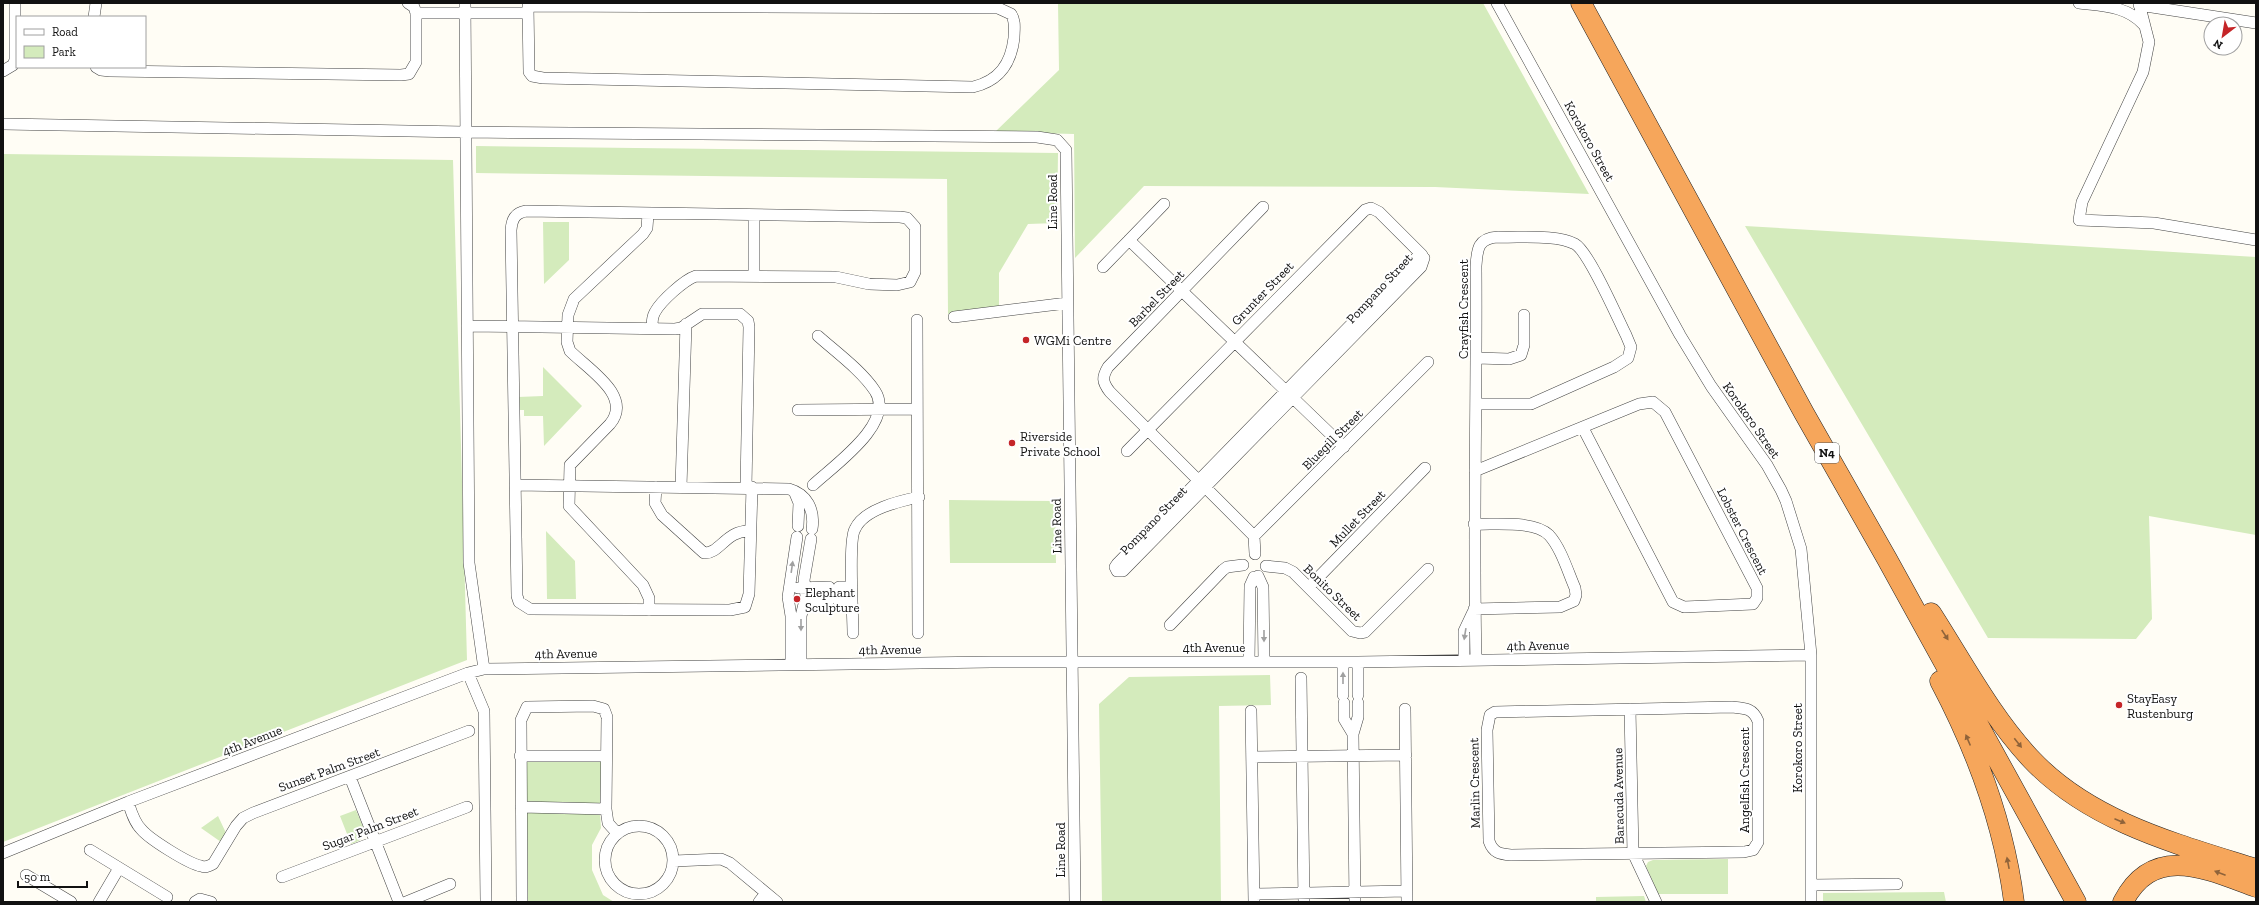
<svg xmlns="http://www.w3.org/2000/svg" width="2259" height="905" font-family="'Zilla Slab',serif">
<rect width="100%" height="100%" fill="#fffdf5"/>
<path fill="#d4ebbc" d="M1058,3H1483L1589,194L1435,187L1144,186L1075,258L1074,134L995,132L1059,70Z
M476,146L1058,153L1057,223L1028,224L999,273V307L948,314L947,179L476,173Z
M3,154L453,160L467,660L3,842Z
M543,222H569V260L544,284Z
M1745,226L2256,257V535L2149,516L2152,619L2136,639L1988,638Z
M543,367L582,406L544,446L543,416H524V410H518V397L543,396Z
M949,500L1055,501L1056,563H950Z
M546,531L575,561L576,599H547Z
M1270,675L1271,705L1219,706L1221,902H1102L1099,704L1129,677Z
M601,761V804L527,803V762Z
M356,810C362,825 372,838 351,844L340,816Z
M527,812L600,813L601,828L592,845V870L603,895L614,902H528Z
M218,816L226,833L221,842L201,828Z
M1728,859V894H1658L1646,866L1648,862L1653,860Z
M1944,892L1946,902H1823V893Z
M1644,896L1646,902H1596V897Z"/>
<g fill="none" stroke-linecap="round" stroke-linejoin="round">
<defs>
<path id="street" d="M465,3L469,563L484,669
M1497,3L1680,335L1711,386L1767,465L1781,490L1786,501L1801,549L1811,655V902
M2079,3C2104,6 2127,6 2144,25
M2139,3L2149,42L2143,72L2082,202L2079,220L2154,223L2256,240
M2139,5L2256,23
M528,6L998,8L1011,14C1016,21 1014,30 1014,38C1011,64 999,81 973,87L543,78L532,76L529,72Z
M416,13H528
M94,17L96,3
M96,67L101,70L110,71L401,75L409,74L416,62V13L414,7L408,3
M3,71L13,65L15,60V3
M3,124L465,132L1037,137L1057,140L1066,150L1075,902
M648,214L647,228L643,234L574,299L568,315L567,342L570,351C589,370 633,396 610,424L570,465L569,506L643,585L649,598V610
M1129,240L1344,447
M1419,255L1424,258L1421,267L1123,571H1117L1115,567L1117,564Z
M1103,267L1164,204
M754,276V215
M954,317L1067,303
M917,320L918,633
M467,326L675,329L681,328L702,314H740L748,321L749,327L746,487
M652,327C652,322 652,317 655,312C661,301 684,280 696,276L836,277L869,284L897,285L910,282L915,272V227L907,218L900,217L526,211C515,213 512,219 511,230L517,596L519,602L530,609L730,610L745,607L749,594L752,487
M1477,358L1509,359L1521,355L1524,345V315
M798,410L917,409
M1127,451L1365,210L1371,208L1379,212L1422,255
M1475,471L1639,404L1653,402L1665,412L1757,588V598L1753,604L1684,607L1673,602L1583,428
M515,485L789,489C807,494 815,510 812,529
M813,485C833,466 896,423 875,391C862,371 836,352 818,336
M656,487L655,503L662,515L704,553C720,554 726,530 750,531
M681,487L686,324
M794,491L799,503L798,526
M1474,524C1494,525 1534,520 1549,535C1561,548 1568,572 1575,588L1576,595L1574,601L1560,607L1474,609
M1254,536L1428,362
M1255,554L1254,536L1110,392C1102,382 1102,377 1108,367L1263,207
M1266,566L1285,568L1293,572L1352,631L1360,633L1365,632L1428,569
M1258,576L1263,587L1264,661
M839,587H852
M1309,587L1425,468
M798,588L829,587
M838,600L852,599
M804,607L810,601L829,600
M1170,625L1223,570L1227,567L1243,565
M853,633C853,615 848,540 855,529C864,509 900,501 919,497
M1464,660V631L1473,612
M1476,660C1473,528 1477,397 1476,266C1477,249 1478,238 1498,237C1519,238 1557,234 1575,244C1589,252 1617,317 1626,335L1631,347L1628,358L1614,367L1531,404H1477
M1249,661L1250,586L1254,577
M1343,662V695
M791,664V616L788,597L797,537
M801,664V616L806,596L804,580L811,539
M468,673L484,711L486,902
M1301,678L1304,902
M1358,695V662
M1344,703V719L1353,734
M1732,707C1744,708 1753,708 1758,721V842L1753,850L1744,852L1511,855C1500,854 1493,853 1489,841L1487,730L1490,715L1495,712Z
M1405,709L1407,902
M1630,709L1633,853L1656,902
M1251,711L1254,902
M520,756H606
M1252,757L1406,755
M350,777L399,902
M128,802C131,811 134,822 141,829C149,839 189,864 201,866C206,868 208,866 213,864L236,826L243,818L253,813L469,731
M521,807L606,809L608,823L617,833
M605 860a34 34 0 1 1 68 0a34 34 0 1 1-68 0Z
M90,850L167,897
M3,853L128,802L468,673L484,669L991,662H1358L1811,655
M674,861L721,859L730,863L777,902
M26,875L71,902
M282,877L467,807
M1811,885L1897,884
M1254,894L1407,891
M99,902L119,868
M195,902L200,899L211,902
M406,902L450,884
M522,902L521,720L527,707L593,706L604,709L607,717L606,809
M759,902L766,893
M1355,902L1353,734L1358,717V703"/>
<path id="highway" d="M1581,3L1804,413L1887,559L2076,902
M1931,613C1962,661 1992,718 2032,760C2091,822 2177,844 2256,869
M1940,681C1977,751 2004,824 2014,902
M2123,902C2154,842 2209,870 2256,887"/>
</defs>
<use href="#street" stroke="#444" stroke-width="12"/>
<use href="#highway" stroke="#222" stroke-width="21"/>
<use href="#street" stroke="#fff" stroke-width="11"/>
<use href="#highway" stroke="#f6a65b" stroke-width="20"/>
</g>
<defs><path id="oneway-solid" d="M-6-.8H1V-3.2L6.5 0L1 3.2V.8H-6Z"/></defs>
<g fill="#a0a0a0">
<use href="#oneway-solid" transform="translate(792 567) rotate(-82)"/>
<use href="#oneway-solid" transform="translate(801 625) rotate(90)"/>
<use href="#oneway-solid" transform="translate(1465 634) rotate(99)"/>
<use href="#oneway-solid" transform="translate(1264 636) rotate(90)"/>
<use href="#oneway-solid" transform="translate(1343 678) rotate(-90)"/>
</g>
<g fill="#8f633a">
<use href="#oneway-solid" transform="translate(1945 635) rotate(57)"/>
<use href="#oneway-solid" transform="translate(1968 740) rotate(-113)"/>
<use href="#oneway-solid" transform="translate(2018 743) rotate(52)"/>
<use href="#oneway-solid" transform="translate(2120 821) rotate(23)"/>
<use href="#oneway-solid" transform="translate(2008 863) rotate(-101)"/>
<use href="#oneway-solid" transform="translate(2220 873) rotate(-159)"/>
</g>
<g fill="#c52528" stroke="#fff" stroke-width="1.5">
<circle cx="1026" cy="340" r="4"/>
<circle cx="1012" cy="443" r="4"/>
<circle cx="797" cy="599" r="4"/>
<circle cx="2119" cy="705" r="4"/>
</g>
<g text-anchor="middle" stroke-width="4" stroke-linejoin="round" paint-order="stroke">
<rect fill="#fff" stroke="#585858" stroke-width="1" x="1815" y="443" width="24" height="20" rx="3"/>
<g font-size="12" font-weight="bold" fill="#111">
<text x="1827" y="457">N4</text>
</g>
<g font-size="13" fill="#111" stroke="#fff">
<text transform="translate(1590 141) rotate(61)" y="5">Korokoro Street</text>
<text transform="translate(1052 202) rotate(-90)" y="5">Line Road</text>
<text transform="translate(1379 288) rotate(-47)" y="5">Pompano Street</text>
<text transform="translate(1262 293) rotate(-46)" y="5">Grunter Street</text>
<text transform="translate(1156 298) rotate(-46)" y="5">Barbel Street</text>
<text transform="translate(1463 309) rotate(-90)" y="5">Crayfish Crescent</text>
<text transform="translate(1752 420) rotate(55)" y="5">Korokoro Street</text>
<text transform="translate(1332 439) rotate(-45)" y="5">Bluegill Street</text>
<text transform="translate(1357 518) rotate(-46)" y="5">Mullet Street</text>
<text transform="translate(1153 520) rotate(-46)" y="5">Pompano Street</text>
<text transform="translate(1056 526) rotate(-91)" y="5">Line Road</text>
<text transform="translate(1743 531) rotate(63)" y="5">Lobster Crescent</text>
<text transform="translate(1333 592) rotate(44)" y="5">Bonito Street</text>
<text transform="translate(1538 645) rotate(-1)" y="5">4th Avenue</text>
<text x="1214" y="652">4th Avenue</text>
<text transform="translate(890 649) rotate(-1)" y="5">4th Avenue</text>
<text transform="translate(566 653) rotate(-1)" y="5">4th Avenue</text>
<text transform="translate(252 740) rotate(-21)" y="5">4th Avenue</text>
<text transform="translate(1797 748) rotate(-90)" y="5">Korokoro Street</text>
<text transform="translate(329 769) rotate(-20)" y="5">Sunset Palm Street</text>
<text transform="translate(1744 780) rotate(-90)" y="5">Angelfish Crescent</text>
<text transform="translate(1474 783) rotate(-91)" y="5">Marlin Crescent</text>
<text transform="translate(1618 796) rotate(-91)" y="5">Baracuda Avenue</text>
<text transform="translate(370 828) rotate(-21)" y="5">Sugar Palm Street</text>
<text transform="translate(1060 850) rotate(-90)" y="5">Line Road</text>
</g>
<g font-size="13" fill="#111" stroke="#fff" text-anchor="start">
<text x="1034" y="345">WGMi Centre</text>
<text x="1020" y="441">Riverside<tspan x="1020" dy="15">Private School</tspan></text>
<text x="805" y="597">Elephant<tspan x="805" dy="15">Sculpture</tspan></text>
<text x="2127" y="703">StayEasy<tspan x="2127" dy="15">Rustenburg</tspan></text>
</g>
</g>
<rect width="2259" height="905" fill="none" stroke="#111111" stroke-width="8"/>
<rect x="16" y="16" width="130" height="52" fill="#ffffff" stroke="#a0a0a0"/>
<rect x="24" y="29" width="20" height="6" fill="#ffffff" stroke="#a0a0a0"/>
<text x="52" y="36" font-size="12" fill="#111111">Road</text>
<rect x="24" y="46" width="20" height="12" fill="#d4ebbc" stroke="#a0a0a0"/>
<text x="52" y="56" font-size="12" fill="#111111">Park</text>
<g transform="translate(2223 36) rotate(211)"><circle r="19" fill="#ffffff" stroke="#a0a0a0"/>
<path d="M0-3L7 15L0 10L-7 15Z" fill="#c52528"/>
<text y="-6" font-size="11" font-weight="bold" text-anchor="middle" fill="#111111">N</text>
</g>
<path d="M18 881v6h69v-6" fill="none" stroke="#111111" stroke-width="2"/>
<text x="24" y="881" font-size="12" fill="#111111" stroke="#ffffff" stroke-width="3" paint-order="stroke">50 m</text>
</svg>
